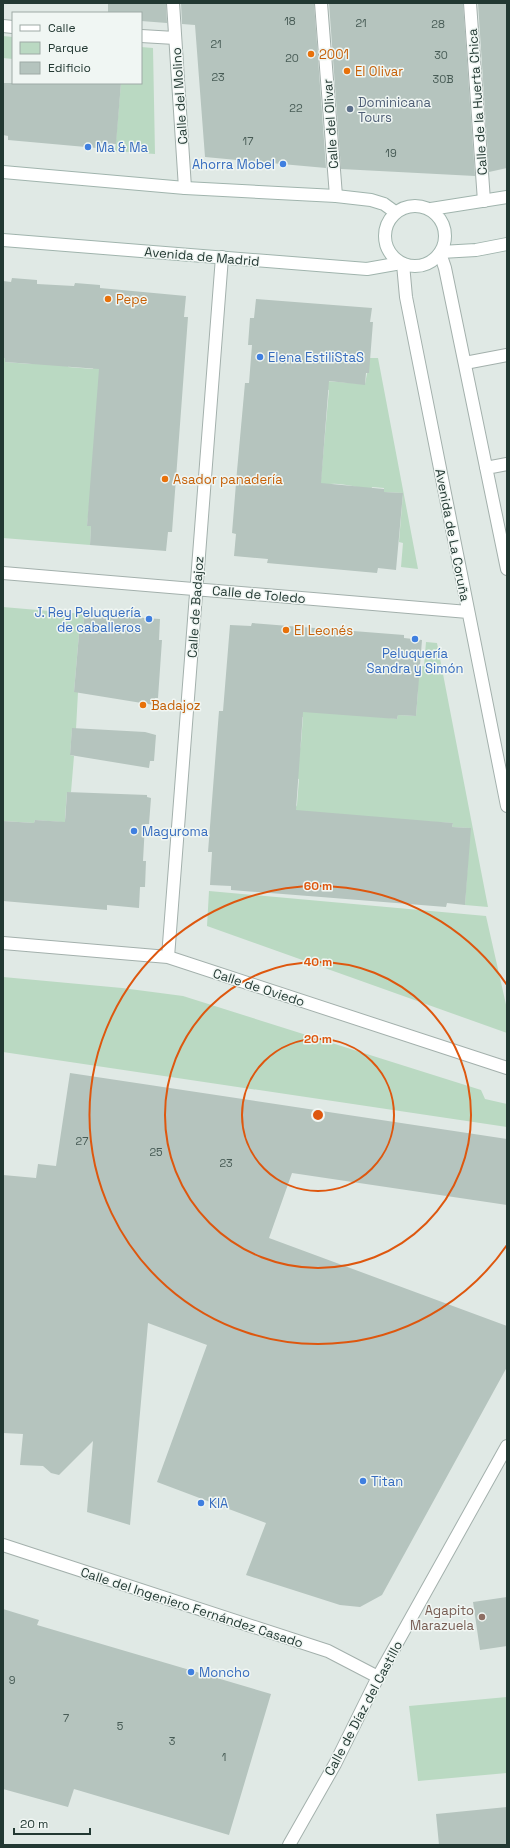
<svg xmlns="http://www.w3.org/2000/svg" width="510" height="1848" font-family="'Space Grotesk',sans-serif">
<rect width="100%" height="100%" fill="#e0e9e5"/>
<path fill="#bad9c2" d="M3,36L13,37V59L3,58Z
M141,47L153,48L155,154L115,151L121,83H141Z
M3,358H5V362L30,364L69,363L68,367L93,369L94,365L104,366L87,526H91L90,545L3,538Z
M370,358H378L418,569L401,567L403,543L399,542L403,493L384,492V488L372,487L371,491C353,486 334,480 317,487L321,478L329,390L325,389V381L365,384Z
M3,607L84,614L83,634H79L74,692H78L76,729H72L70,755L74,756L71,792H67L65,818L68,826L61,822L35,820L34,823L3,821Z
M426,642L437,643L488,907L465,905L470,828L452,827L453,823L292,814L297,805L299,779L295,778L301,743L303,717H299L300,707L397,719L398,715L416,716L418,690L412,666H424Z
M209,891L486,916L507,1009V1033L207,926Z
M3,977L122,988L183,996L481,1090L485,1099L507,1104V1127L3,1052Z
M507,1697V1773L418,1781L409,1706Z"/>
<path fill="#b5c4be" d="M108,3H166L167,23L141,21V13H108Z
M181,3H314L326,168L205,157L195,25L182,24Z
M329,3H463L475,176L341,169Z
M478,3H507V168L489,172Z
M3,83H121L116,144L98,143L97,148L8,140V136L3,135Z
M12,278L37,280V284L74,286L75,283L100,285V288L186,296L184,317H188L172,532H168L166,551L90,545L91,526H87L99,369L5,362V358H3V281L11,282Z
M256,299L372,308L370,322H373L369,373H366L365,385L329,381L321,483L384,489V492L403,493L396,570L378,568L377,573L267,563L268,559L234,556L236,534L232,533L237,471L245,383H249L252,345H248L250,318H254Z
M84,614L160,619L159,640H162L158,698H155L154,705L74,692L79,634H83Z
M252,623L404,635V638L422,640L416,716L398,715L397,719L303,712L296,810L453,823L452,827L471,828L465,905L447,903L446,907L321,897L231,890V886L210,885L212,852H208L219,711H223L230,625L251,626Z
M72,728L145,732L156,735L154,761H150L149,768L70,755Z
M67,792L147,795V797L151,798L149,824H145L143,861H146L145,887H140L139,908L107,905V910L3,901V821L34,823L35,820L65,822Z
M70,1073L507,1139V1205L292,1173L269,1238L507,1326V1367L382,1595L360,1607L340,1605L246,1575L266,1523L157,1482L207,1345L148,1323L130,1525L87,1512L93,1441L59,1475L51,1473L43,1466L20,1465L23,1434L3,1433V1175L36,1178L38,1164L56,1166Z
M507,1597V1646L480,1650L473,1602Z
M3,1609L39,1620L37,1625L271,1694L229,1835L74,1789L68,1807L3,1789Z
M507,1807V1845H439L436,1814Z"/>
<g fill="none" stroke-linecap="round" stroke-linejoin="round">
<defs>
<path id="street" d="M173,3L185,188
M321,3L336,196
M470,3L484,201
M3,26L13,27
M141,36L175,38
M440,253L445,268L507,569
M403,264L406,297L507,806
M465,363L507,355
M486,468L507,464
M3,573L468,612
M3,943L168,957L507,1068
M168,957L222,257
M3,1545L328,1651L378,1677
M289,1845L335,1764L378,1677L507,1446"/>
<path id="secondary" d="M3,172L185,188L336,196L371,200L384,204L395,212
M385 236a30 30 0 1 1 60 0a30 30 0 1 1-60 0Z
M431,209L507,197
M3,240L367,269L401,263
M441,252L476,250L507,244"/>
</defs>
<use href="#street" stroke="#a3b0ac" stroke-width="14"/>
<use href="#secondary" stroke="#a0b4ad" stroke-width="14"/>
<use href="#street" stroke="#fff" stroke-width="12"/>
<use href="#secondary" stroke="#fff" stroke-width="12"/>
</g>
<g fill="none" stroke="#de570e" stroke-width="2">
<circle cx="318" cy="1115" r="76"/>
<circle cx="318" cy="1115" r="153"/>
<path d="M507 1245A229 229 0 1 1 507 985"/>
</g>
<g fill="#e8710a" stroke="#f0f6f3" stroke-width="1.5">
<circle cx="311" cy="54" r="4"/>
<circle cx="347" cy="71" r="4"/>
<circle cx="108" cy="299" r="4"/>
<circle cx="165" cy="479" r="4"/>
<circle cx="286" cy="630" r="4"/>
<circle cx="143" cy="705" r="4"/>
</g>
<circle fill="#5c6f8a" stroke="#f0f6f3" stroke-width="1.5" cx="350" cy="109" r="4"/>
<g fill="#3f7fe0" stroke="#f0f6f3" stroke-width="1.5">
<circle cx="88" cy="147" r="4"/>
<circle cx="283" cy="164" r="4"/>
<circle cx="260" cy="357" r="4"/>
<circle cx="149" cy="619" r="4"/>
<circle cx="415" cy="639" r="4"/>
<circle cx="134" cy="831" r="4"/>
<circle cx="363" cy="1481" r="4"/>
<circle cx="201" cy="1503" r="4"/>
<circle cx="191" cy="1672" r="4"/>
</g>
<circle fill="#8d6e63" stroke="#f0f6f3" stroke-width="1.5" cx="482" cy="1617" r="4"/>
<g text-anchor="middle" stroke-width="3" stroke-linejoin="round" paint-order="stroke">
<g font-size="11" fill="#475b55">
<text x="290" y="25">18</text>
<text x="361" y="27">21</text>
<text x="438" y="28">28</text>
<text x="216" y="48">21</text>
<text x="441" y="59">30</text>
<text x="292" y="62">20</text>
<text x="218" y="81">23</text>
<text x="443" y="83">30B</text>
<text x="296" y="112">22</text>
<text x="248" y="145">17</text>
<text x="391" y="157">19</text>
<text x="82" y="1145">27</text>
<text x="156" y="1156">25</text>
<text x="226" y="1167">23</text>
<text x="12" y="1684">9</text>
<text x="66" y="1722">7</text>
<text x="120" y="1730">5</text>
<text x="172" y="1745">3</text>
<text x="224" y="1761">1</text>
</g>
<g font-size="13" fill="#c56008" stroke="#f0f6f3" text-anchor="start">
<text x="319" y="59">2001</text>
<text x="355" y="76">El Olivar</text>
<text x="116" y="304">Pepe</text>
<text x="173" y="484">Asador panadería</text>
<text x="294" y="635">El Leonés</text>
<text x="151" y="710">Badajoz</text>
</g>
<g font-size="13" fill="#223832" stroke="#f0f6f3">
<text transform="translate(179 96) rotate(-94)" y="5">Calle del Molino</text>
<text transform="translate(477 102) rotate(-94)" y="5">Calle de la Huerta Chica</text>
<text transform="translate(330 124) rotate(-94)" y="5">Calle del Olivar</text>
<text transform="translate(202 256) rotate(5)" y="5">Avenida de Madrid</text>
<text transform="translate(453 535) rotate(79)" y="5">Avenida de La Coruña</text>
<text transform="translate(259 594) rotate(5)" y="5">Calle de Toledo</text>
<text transform="translate(195 607) rotate(-86)" y="5">Calle de Badajoz</text>
<text transform="translate(259 987) rotate(18)" y="5">Calle de Oviedo</text>
<text transform="translate(192 1607) rotate(18)" y="5">Calle del Ingeniero Fernández Casado</text>
<text transform="translate(363 1708) rotate(-62)" y="5">Calle de Díaz del Castillo</text>
</g>
<g font-size="13" fill="#4e5e75" stroke="#f0f6f3" text-anchor="start">
<text x="358" y="107">Dominicana<tspan x="358" dy="15">Tours</tspan></text>
</g>
<g font-size="13" fill="#366cbe" stroke="#f0f6f3" text-anchor="start">
<text x="96" y="152">Ma &amp; Ma</text>
<text x="275" y="169" text-anchor="end">Ahorra Mobel</text>
<text x="268" y="362">Elena EstiliStaS</text>
<text x="141" y="617" text-anchor="end">J. Rey Peluquería<tspan x="141" dy="15">de caballeros</tspan></text>
<text x="415" y="658" text-anchor="middle">Peluquería<tspan x="415" dy="15">Sandra y Simón</tspan></text>
<text x="142" y="836">Maguroma</text>
<text x="371" y="1486">Titan</text>
<text x="209" y="1508">KIA</text>
<text x="199" y="1677">Moncho</text>
</g>
<g font-size="13" fill="#785e54" stroke="#f0f6f3" text-anchor="end">
<text x="474" y="1615">Agapito<tspan x="474" dy="15">Marazuela</tspan></text>
</g>
</g>
<circle cx="318" cy="1115" r="6" fill="#de570e" stroke="#f0f6f3" stroke-width="2"/>
<g font-size="12" text-anchor="middle" font-weight="bold" fill="#de570e" stroke="#f0f6f3" stroke-width="3" stroke-linejoin="round" paint-order="stroke">
<text x="318" y="890">60 m</text>
<text x="318" y="966">40 m</text>
<text x="318" y="1043">20 m</text>
</g>
<rect width="510" height="1848" fill="none" stroke="#223832" stroke-width="8"/>
<rect x="12" y="12" width="130" height="72" fill="#f0f6f3" stroke="#9eaaa6"/>
<rect x="20" y="25" width="20" height="6" fill="#ffffff" stroke="#9eaaa6"/>
<text x="48" y="32" font-size="12" fill="#223832">Calle</text>
<rect x="20" y="42" width="20" height="12" fill="#bad9c2" stroke="#9eaaa6"/>
<text x="48" y="52" font-size="12" fill="#223832">Parque</text>
<rect x="20" y="62" width="20" height="12" fill="#b5c4be" stroke="#9eaaa6"/>
<text x="48" y="72" font-size="12" fill="#223832">Edificio</text>
<path d="M14 1828v6h76v-6" fill="none" stroke="#223832" stroke-width="2"/>
<text x="20" y="1828" font-size="12" fill="#223832" stroke="#f0f6f3" stroke-width="3" paint-order="stroke">20 m</text>
</svg>
